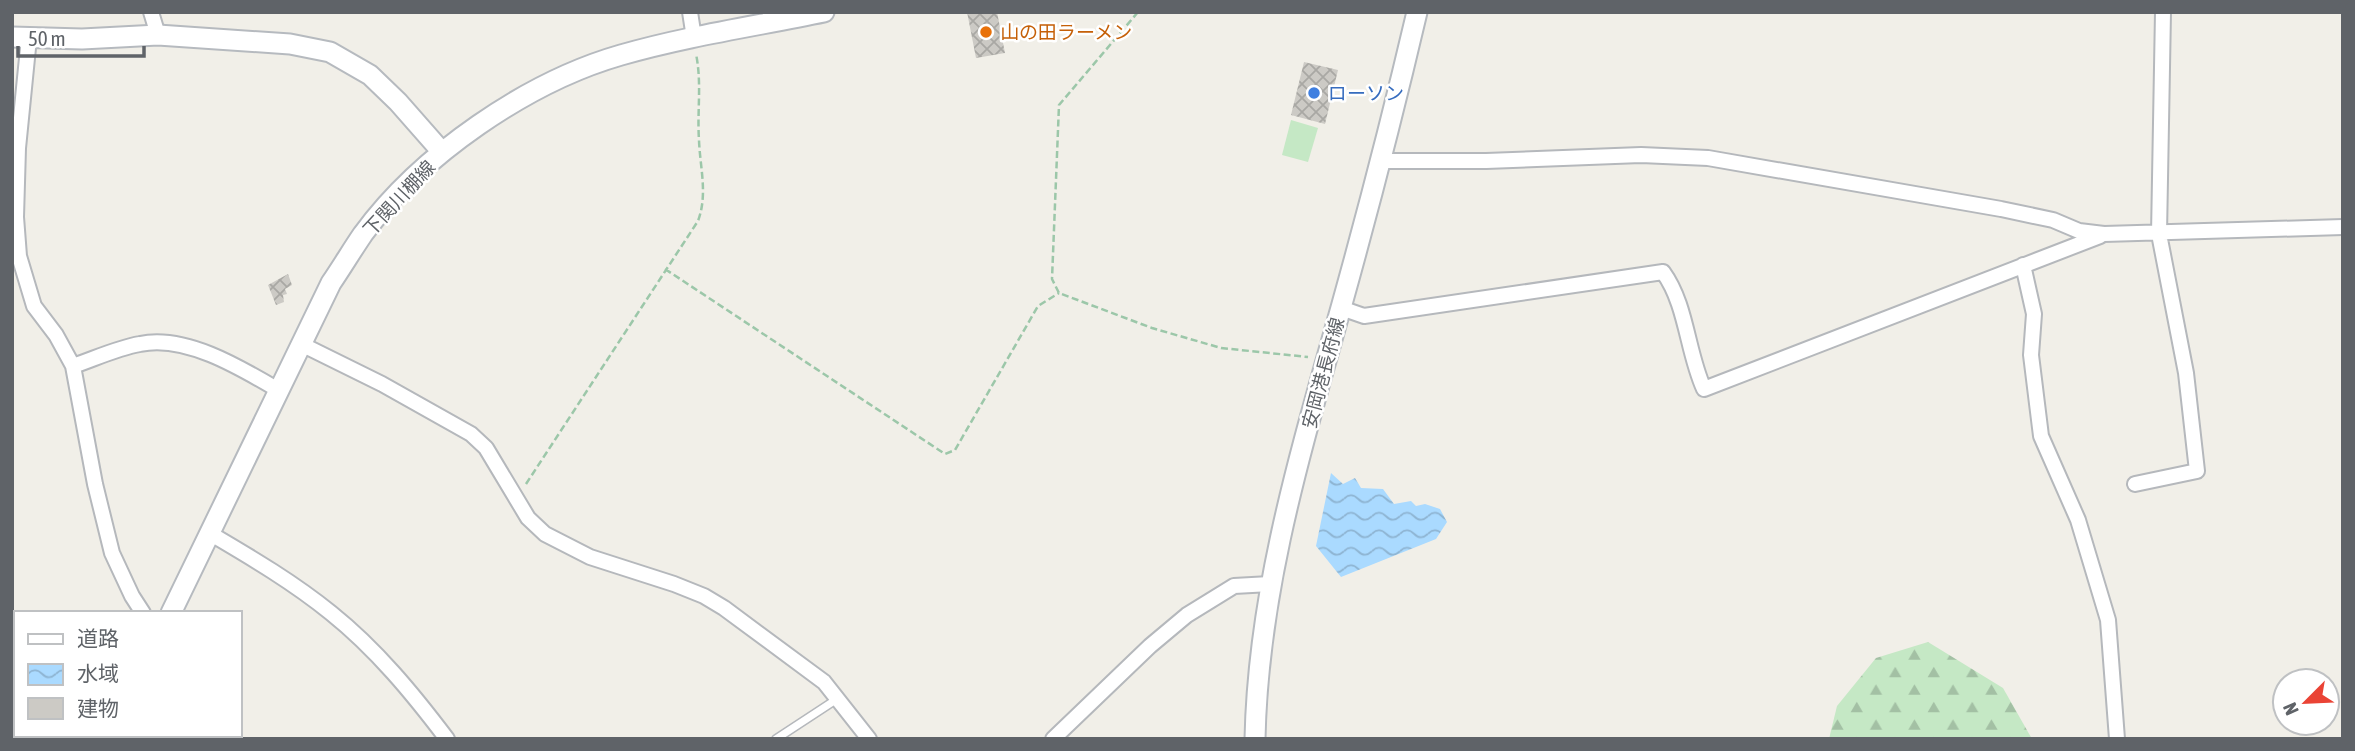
<svg xmlns="http://www.w3.org/2000/svg" width="2355" height="751" font-family="'Asap Condensed','Noto Sans JP',sans-serif">
<defs>
<pattern id="forest-firs" width="22" height="20" patternUnits="userSpaceOnUse" patternTransform="scale(1.75)"><rect width="22" height="20" fill="#c5e8c5"/><path d="M5 1l3.5 6h-7zM16 11l3.5 6h-7z" fill="#a3c0a4"/></pattern>
<pattern id="water-waves" width="16" height="10" patternUnits="userSpaceOnUse" patternTransform="scale(1.75)"><rect width="16" height="10" fill="#aadaff"/><path d="M0 5q4-4 8 0t8 0" fill="none" stroke="#8eb4d2"/></pattern>
<pattern id="building-cross-hatch" width="8" height="8" patternUnits="userSpaceOnUse" patternTransform="scale(1.75)"><rect width="8" height="8" fill="#cccac5"/><path d="M0 0l8 8M0 8l8-8" fill="none" stroke="#a9a8a4"/></pattern>
</defs>
<rect width="100%" height="100%" fill="#f1efe8"/>
<path fill="#c5e8c5" d="M1291,120L1318,128L1308,162L1282,155Z"/>
<path fill="url(#forest-firs)" d="M1928,642L2003,688L2032,739H1829L1837,706L1876,658Z"/>
<path fill="url(#water-waves)" d="M1331,473L1343,484L1355,478L1361,488L1383,489L1394,504L1411,501L1416,506L1425,504L1440,509L1447,522L1436,539L1341,577L1316,546Z"/>
<path fill="url(#building-cross-hatch)" d="M967,12H997L1005,53L976,58Z
M1304,62L1338,70L1325,124L1291,115Z
M288,274L292,285L285,289L287,294L283,295L284,302L276,305L268,285Z"/>
<g fill="none" stroke-linecap="round" stroke-linejoin="round">
<defs>
<path id="lane" d="M776,739L837,699"/>
<path id="street" d="M151,12L158,35
M690,12L694,38
M29,38L18,148L16,217L19,256L34,306L56,335L73,366L95,484L112,553L132,596L143,613
M1382,161H1486L1641,155L1708,158L2001,209L2053,220L2079,231L2104,234L2343,227
M2023,265L2034,314L2031,355L2041,436L2078,520L2108,620L2117,739
M1341,308L1364,316L1663,272C1687,305 1687,352 1704,389L2100,236
M301,344L382,384L471,434L486,448L528,518L545,534L590,557L674,584L704,596L724,608L824,682L869,739
M73,366C94,359 117,348 140,344C185,334 241,368 280,391
M2135,484L2197,471L2186,373L2159,234L2163,12
M211,534C252,558 294,583 331,613C376,649 413,694 447,739
M1053,739L1150,646L1187,615L1234,586L1270,584"/>
<path id="secondary" d="M12,37L82,39L158,35L290,44L330,52L370,75L398,102L442,152
M171,613L331,283C342,267 352,250 363,234C421,155 527,82 621,55C687,36 756,26 824,12
M110,739L111,735
M1255,739C1258,589 1302,447 1342,304C1369,207 1394,110 1417,12"/>
</defs>
<use href="#lane" stroke="#b5b8bc" stroke-width="10"/>
<use href="#street" stroke="#b5b8bc" stroke-width="18"/>
<use href="#secondary" stroke="#b6babf" stroke-width="23"/>
<path stroke="#9cc7a9" stroke-width="2.5" stroke-dasharray="7 3.5" stroke-linecap="butt" d="M1138,12L1059,105L1052,279L1059,293L1152,328L1221,348L1308,357
M665,269L945,454L955,450L1038,306L1059,293
M526,484L698,221C708,194 700,168 699,140C697,111 702,83 696,54"/>
<use href="#lane" stroke="#fff" stroke-width="7"/>
<use href="#street" stroke="#fff" stroke-width="14"/>
<use href="#secondary" stroke="#fff" stroke-width="19"/>
</g>
<circle fill="#e8710a" stroke="#fff" stroke-width="2.5" cx="986" cy="32" r="7"/>
<circle fill="#3f7fe0" stroke="#fff" stroke-width="2.5" cx="1314" cy="93" r="7"/>
<g text-anchor="middle" stroke-width="5" stroke-linejoin="round" paint-order="stroke">
<g font-size="19" fill="#c56008" stroke="#fff" text-anchor="start">
<text x="1000" y="39">山の田ラーメン</text>
</g>
<g font-size="19" fill="#366cbe" stroke="#fff" text-anchor="start">
<text x="1328" y="100">ローソン</text>
</g>
<g font-size="19" fill="#5f6368" stroke="#fff">
<text transform="translate(399 198) rotate(-47)" y="7">下関川棚線</text>
<text transform="translate(1323 373) rotate(-75)" y="7">安岡港長府線</text>
</g>
</g>
<rect width="2355" height="751" fill="none" stroke="#5f6368" stroke-width="28"/>
<rect x="14" y="611" width="228" height="126" fill="#ffffff" stroke="#bfc1c3" stroke-width="2"/>
<rect x="28" y="634" width="35" height="10" fill="#ffffff" stroke="#bfc1c3" stroke-width="2"/>
<text x="77" y="646" font-size="21" fill="#5f6368">道路</text>
<rect x="28" y="664" width="35" height="21" fill="url(#water-waves)" stroke="#bfc1c3" stroke-width="2"/>
<text x="77" y="681" font-size="21" fill="#5f6368">水域</text>
<rect x="28" y="698" width="35" height="21" fill="#cccac5" stroke="#bfc1c3" stroke-width="2"/>
<text x="77" y="716" font-size="21" fill="#5f6368">建物</text>
<g transform="translate(2306 702) rotate(246)"><circle r="33" fill="#ffffff" stroke="#bfc1c3" stroke-width="2"/>
<path d="M0-5L12 26L0 18L-12 26Z" fill="#ea4335"/>
<text y="-10" font-size="19" font-weight="bold" text-anchor="middle" fill="#5f6368">N</text>
</g>
<path d="M18 46v10h126v-10" fill="none" stroke="#5f6368" stroke-width="3.5"/>
<text x="28" y="46" font-size="21" fill="#5f6368" stroke="#ffffff" stroke-width="5" paint-order="stroke">50 m</text>
</svg>
